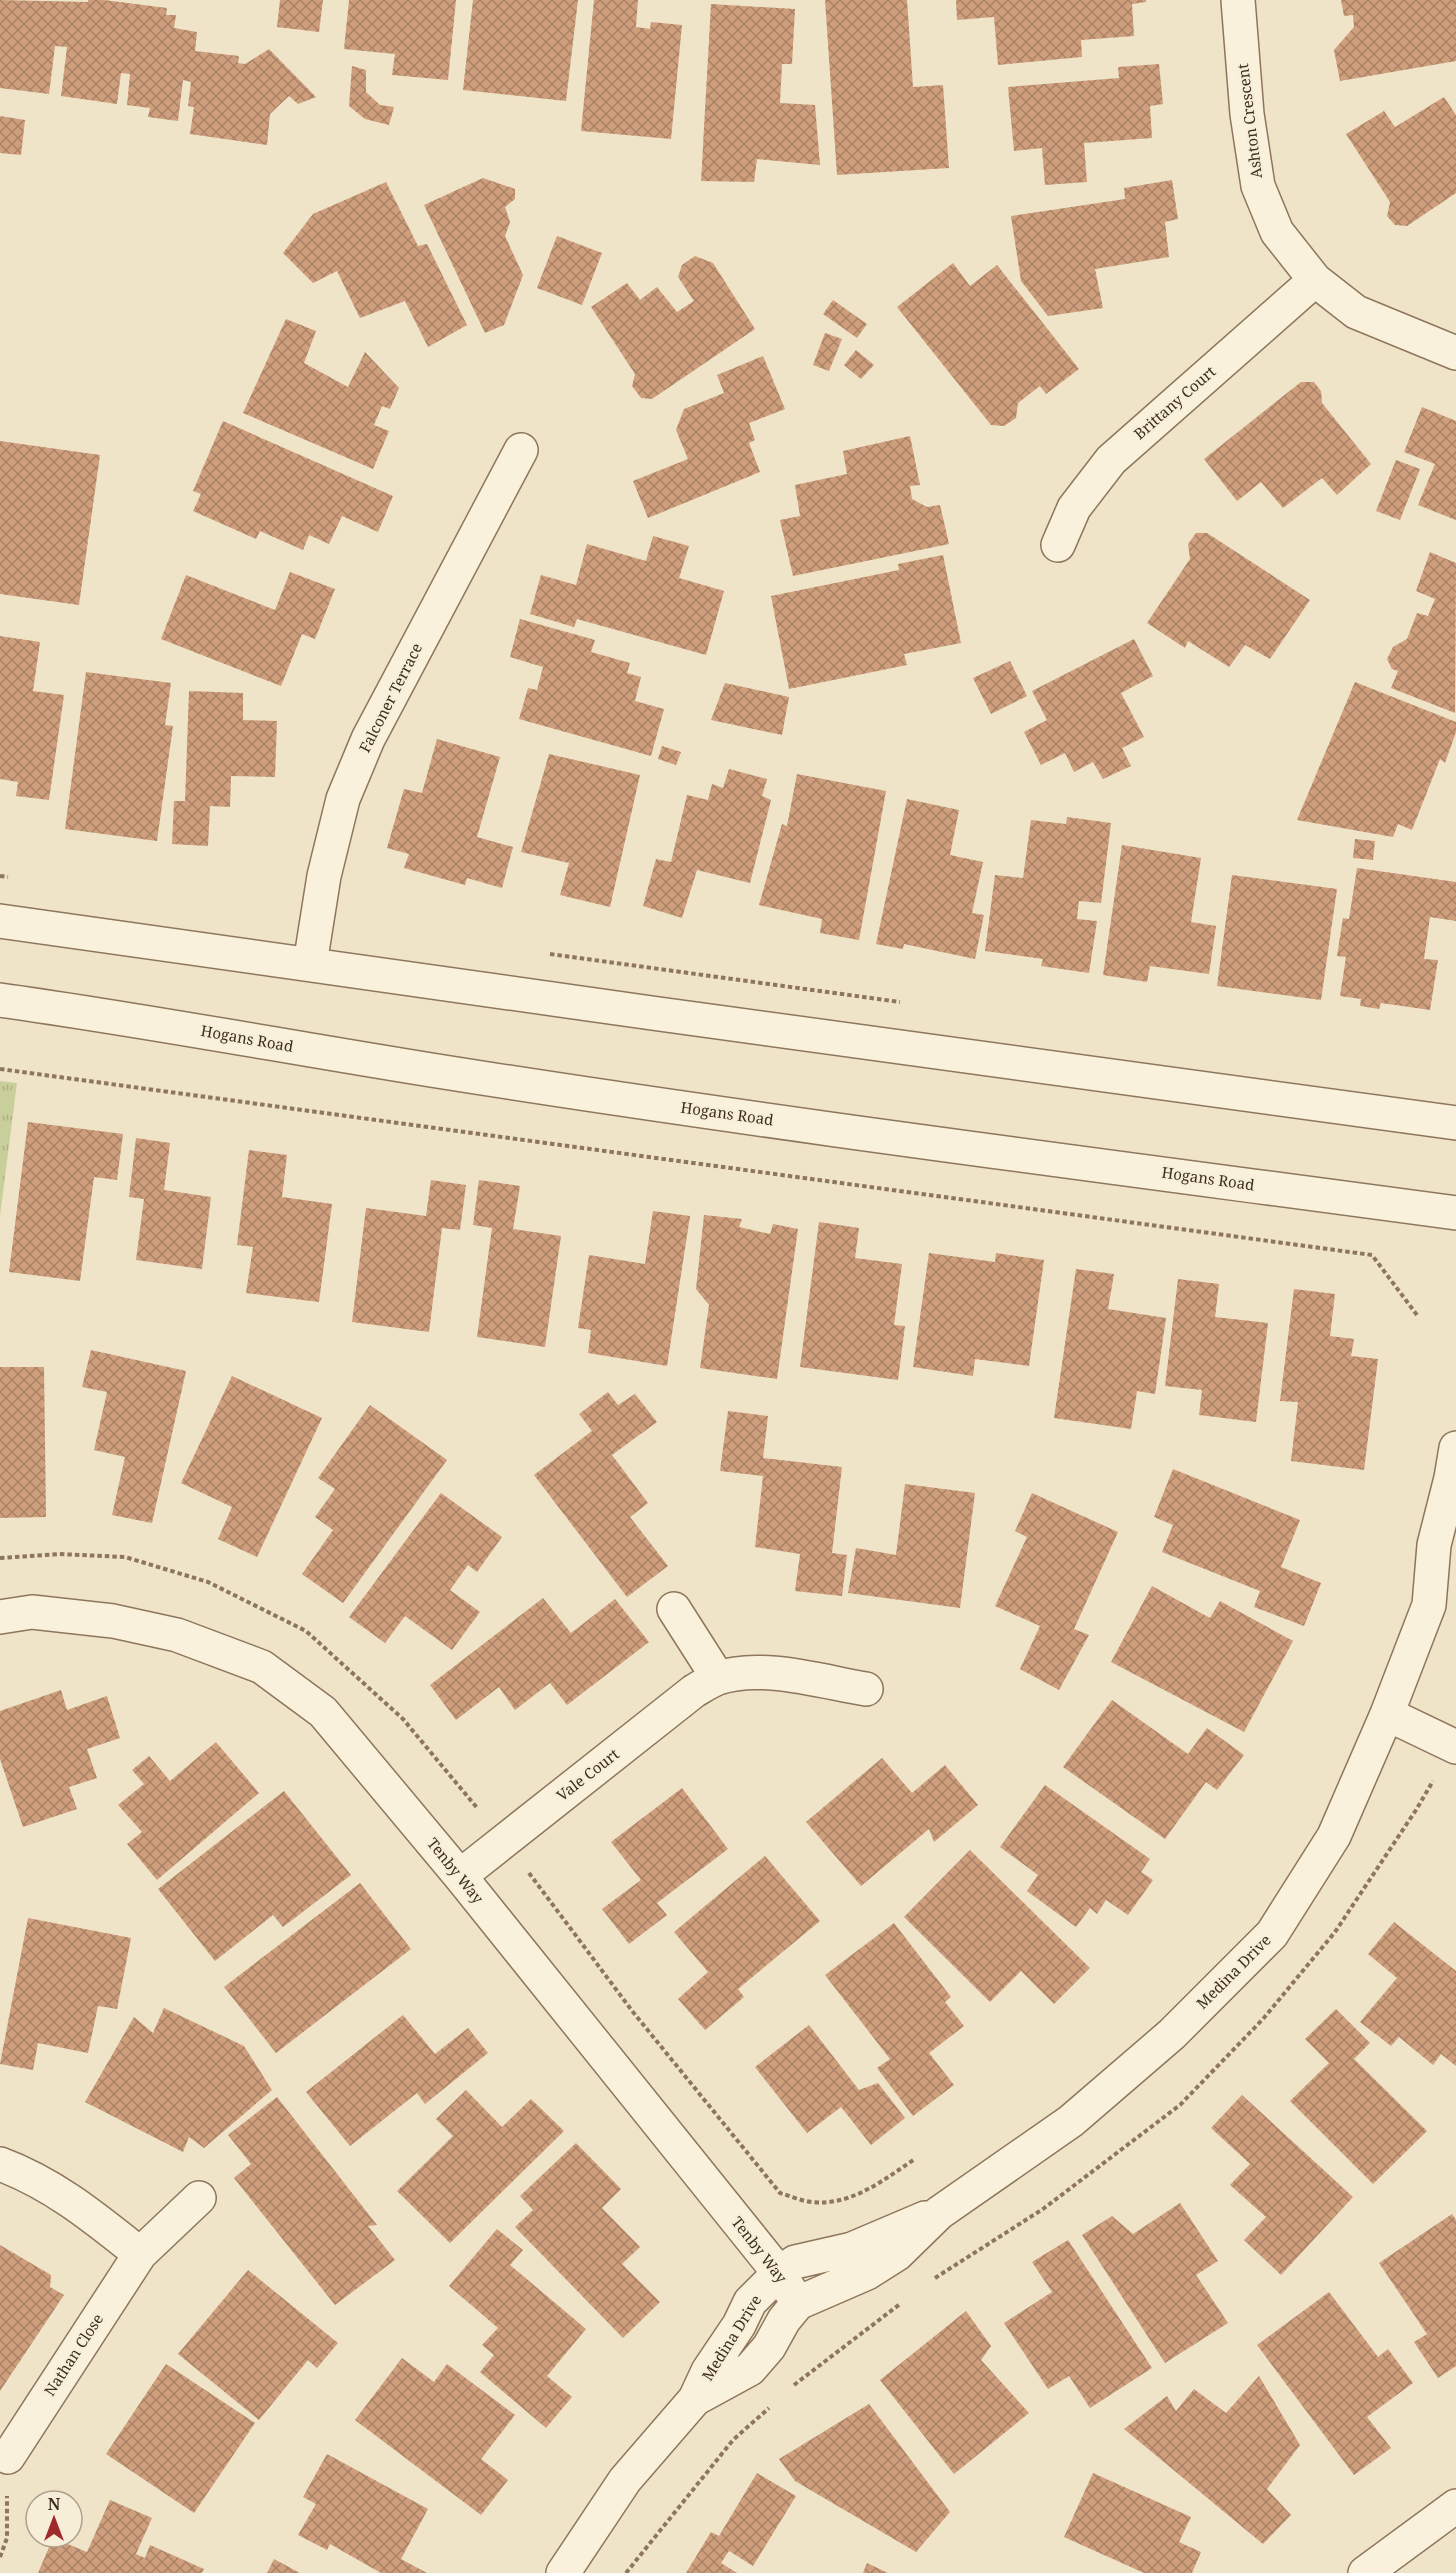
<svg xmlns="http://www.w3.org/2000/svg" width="1456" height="2573" font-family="'Noto Serif',serif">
<defs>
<pattern id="grass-tufts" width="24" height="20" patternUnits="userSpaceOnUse" patternTransform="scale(1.5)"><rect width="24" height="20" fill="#c9cf9b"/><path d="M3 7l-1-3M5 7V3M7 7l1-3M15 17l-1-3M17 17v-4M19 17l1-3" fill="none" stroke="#aeb285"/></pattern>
<pattern id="building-cross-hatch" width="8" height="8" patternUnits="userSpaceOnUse" patternTransform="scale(1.5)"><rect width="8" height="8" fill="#cf9f7d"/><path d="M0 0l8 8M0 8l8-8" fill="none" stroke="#a98266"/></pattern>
</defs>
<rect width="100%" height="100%" fill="#f0e4c8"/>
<path fill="url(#grass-tufts)" d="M0,1081L17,1083L0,1216Z"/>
<path fill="url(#building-cross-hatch)" d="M0,0L88,2V0H104L167,8L166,15H176L174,28L197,32L195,51L239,56L238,63L245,64L269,49L316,97L298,104L289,96L270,114L267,145L190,134L194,107L188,106L191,82L183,80L178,121L148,117L150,108L127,105L130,74L121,73L117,104L61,96L67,47L55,46L49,94L0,88Z
M280,0H323L319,32L277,27Z
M349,0H456L448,80L392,75L395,54L344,49Z
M473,0H578L566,101L463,90Z
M594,0H638L636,27L650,29L651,22L682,25L671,139L581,131Z
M825,0H907L913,87L943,85L949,168L837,175Z
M956,0H1146V2L1132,4L1134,36L1081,40L1082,57L998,65L994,17L957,20Z
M1341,0H1456V61L1340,81L1334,50L1354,27L1353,15L1344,16Z
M711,4L795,9L792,64H782L780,103L815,105L820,165L757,159L754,182L701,181Z
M1159,64L1163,104L1150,106L1152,138L1084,143L1087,182L1045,185L1042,148L1014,151L1008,87L1119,78L1118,67Z
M352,66L366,70V92L380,105L394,107L389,125L365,119L349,106Z
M1444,97L1456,115V193L1407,226L1395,225L1387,216L1390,202L1346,134L1384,111L1395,127Z
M0,116L25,120L21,155L0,153Z
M483,178L515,189V199L505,207L510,222L505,236L523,275L504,325L485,333L424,205Z
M1172,180L1178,219L1165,222L1169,257L1095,269L1103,308L1048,316L1021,281L1011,216L1125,199L1124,188Z
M386,182L418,246L427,244L467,325L428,347L405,301L360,318L337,271L313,283L283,253L313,214Z
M557,236L602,253L582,305L537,288Z
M695,256L713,263L755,329L652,399L641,398L632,386L635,374L591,307L627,283L640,300L657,287L677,312L694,301L678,277L682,265Z
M953,263L970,286L997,265L1079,369L1046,394L1040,386L1018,403L1016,418L1004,426L991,425L897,307Z
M833,300L867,324L857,338L823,314Z
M286,319L316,331L304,363L348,387L365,352L399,388L390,409L382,406L374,425L389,431L373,469L243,413Z
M825,333L842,339L829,371L813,365Z
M856,350L874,365L861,379L844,365Z
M763,356L785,409L749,423L755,440L749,443L760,472L648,518L633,481L688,459L676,430L684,409L724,393L717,375Z
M1301,382H1314L1321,391L1322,403L1371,464L1337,495L1322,478L1283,508L1261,482L1237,501L1204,459Z
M1422,407L1456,421V520L1418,505L1435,464L1404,452Z
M223,421L393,496L378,532L342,516L329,544L309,535L303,550L260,531L256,539L193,511L201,494L193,491Z
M910,436L920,485L910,486L912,499L927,507L940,505L949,544L793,576L780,520L800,516L795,485L847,474L843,451Z
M0,441L100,455L79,605L0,594Z
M1396,460L1420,469L1400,520L1376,511Z
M1196,533H1207L1310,600L1270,659L1245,645L1229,667L1188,641L1185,648L1147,623L1190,559L1188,544Z
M653,536L689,546L679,578L724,591L706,655L577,619L574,627L530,614L541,575L576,585L587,544L646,561Z
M1430,552L1456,563L1455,713L1391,688L1398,671L1392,669L1387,659L1393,647L1407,639L1417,613L1428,616L1435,599L1416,591Z
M943,555L961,643L904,654L907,665L789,689L771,596L899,570L898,564Z
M290,572L335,589L315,639L302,634L281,686L161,639L186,575L275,610Z
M520,619L595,640L591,652L630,663L627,673L641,677L635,701L664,709L651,756L519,719L528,688L537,690L543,667L510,657Z
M0,636L40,642L33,691L64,695L49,800L16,796L18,782L0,779Z
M1134,639L1153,676L1121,693L1144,737L1122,748L1131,766L1103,779L1093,762L1074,772L1065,753L1041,765L1024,732L1047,720L1032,691Z
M1010,661L1027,696L991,714L973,678Z
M86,672L171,683L165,725L173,726L157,841L65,829Z
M1355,682L1456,722V732L1445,763L1440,759L1412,830L1398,824L1393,837L1297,820Z
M725,683L789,697L782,735L711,720Z
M189,691L243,693V720L277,721L275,777L231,776L230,807L210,806L208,846L172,844L174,801H185Z
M437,739L500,757L477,837L513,847L502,888L467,878L465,885L404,868L409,854L387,848L404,789L422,793Z
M662,746L681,752L676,765L658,759Z
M549,754L640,775L610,907L560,895L569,863L521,852Z
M729,769L767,779L762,796L771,800L750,883L697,870L682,918L643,906L656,859L671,862L687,795L708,800L712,784L723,788Z
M797,774L886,791L859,940L820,933L822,919L759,905L782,824L787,826Z
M907,799L959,810L950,855L983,862L972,913L984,915L975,959L904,944L903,949L876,944Z
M1067,817L1111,823L1101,903L1079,901L1077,919L1097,921L1089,973L1041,966L1043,959L985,951L995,875L1023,878L1031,820L1066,824Z
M1355,839L1375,841L1373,860L1353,858Z
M1122,845L1201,858L1191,922L1216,926L1209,974L1150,966L1147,982L1103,975Z
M1357,868L1456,882V921L1430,917L1424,959L1438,960L1430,1010L1381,1003L1379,1009L1360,1006L1361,999L1340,996L1346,957L1337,956L1343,918L1349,919Z
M1232,875L1337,889L1321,1000L1217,986Z
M28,1122L123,1134L117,1180L94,1177L80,1281L9,1272Z
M136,1138L170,1143L164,1190L211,1197L202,1269L136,1260L144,1199L129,1197Z
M249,1150L287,1155L282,1197L332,1204L319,1302L246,1293L253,1247L237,1245Z
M431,1180L466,1185L460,1230L442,1228L429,1332L352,1322L366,1208L426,1216Z
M479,1180L520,1186L513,1229L561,1236L545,1347L477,1337L492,1228L473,1225Z
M653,1211L690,1216L667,1366L588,1353L591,1330L578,1328L589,1255L645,1264Z
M704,1215L742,1219L739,1227L770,1234L773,1224L798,1229L777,1379L700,1368L709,1305L696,1289Z
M819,1222L859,1228L855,1258L902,1264L894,1325L905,1326L898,1380L800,1367Z
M929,1253L995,1262L996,1253L1044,1260L1029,1366L975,1359L973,1376L913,1367Z
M1076,1269L1114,1274L1108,1309L1166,1318L1155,1394L1137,1391L1131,1429L1054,1418Z
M1178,1279L1219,1284L1215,1317L1268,1323L1256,1422L1199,1415L1202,1390L1165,1386Z
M1294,1289L1335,1294L1330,1336L1354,1339L1351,1356L1378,1359L1364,1470L1291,1461L1298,1402L1280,1401Z
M91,1350L186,1371L152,1523L112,1515L125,1457L94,1450L107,1392L82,1387Z
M0,1367H44L46,1517L0,1518Z
M232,1376L322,1418L257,1557L218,1539L232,1507L181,1483Z
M608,1392L618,1405L635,1394L657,1422L612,1455L648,1503L630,1517L668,1566L627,1597L534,1475L592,1431L579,1414Z
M370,1405L447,1460L343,1603L302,1574L333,1530L315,1517L335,1489L318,1478Z
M728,1411L768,1416L763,1458L842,1467L832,1553L847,1555L842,1596L795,1591L800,1554L755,1547L763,1476L720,1471Z
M1173,1469L1300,1520L1281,1567L1321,1583L1304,1626L1254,1607L1260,1591L1162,1552L1173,1525L1154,1517Z
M905,1484L975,1493L960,1608L848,1593L856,1548L896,1555Z
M441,1493L502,1537L477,1572L468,1565L450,1590L480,1612L452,1650L405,1616L385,1643L349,1617Z
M1032,1493L1118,1532L1074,1629L1089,1635L1059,1690L1020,1669L1040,1626L995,1606L1027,1537L1015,1531Z
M1152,1586L1210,1618L1220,1601L1293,1641L1244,1732L1111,1662Z
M543,1598L571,1633L615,1599L649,1642L567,1705L550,1683L515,1710L499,1687L456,1720L430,1685Z
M61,1690L67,1710L107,1696L120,1738L87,1749L97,1778L69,1787L77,1809L23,1827L0,1759V1711Z
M1112,1700L1188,1754L1207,1728L1244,1755L1217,1790L1206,1782L1165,1839L1063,1767Z
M216,1742L259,1793L157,1880L127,1844L142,1832L118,1805L144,1784L132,1770L149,1756L170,1781Z
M882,1758L912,1793L945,1765L978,1805L934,1842L929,1829L861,1886L806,1822Z
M1045,1785L1150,1859L1141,1872L1153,1880L1128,1915L1106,1900L1097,1914L1090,1908L1076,1927L1027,1891L1038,1875L1000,1847Z
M682,1788L728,1849L657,1903L667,1915L629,1944L602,1909L641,1880L611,1842Z
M284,1791L351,1875L283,1927L273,1915L215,1961L158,1889Z
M970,1850L1090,1968L1054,2004L1021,1971L990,2002L904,1917Z
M765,1856L820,1921L738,1989L744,1997L705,2030L678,1999L708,1972L674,1932Z
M360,1883L411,1949L276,2053L224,1987Z
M28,1918L131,1938L117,2009L98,2006L88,2053L38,2043L33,2070L0,2064Z
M1394,1922L1456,1971V2066L1441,2054L1433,2065L1399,2037L1391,2046L1360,2022L1397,1978L1368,1954Z
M894,1923L951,1997L945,2002L964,2026L929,2053L954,2085L913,2116L877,2068L890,2059L825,1975Z
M164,2008L244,2046L272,2090L204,2148L189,2137L183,2152L85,2102L134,2017L153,2033Z
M1336,2009L1370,2043L1354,2059L1427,2131L1373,2184L1290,2101L1329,2063L1305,2039Z
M403,2015L435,2054L468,2028L488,2053L425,2104L417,2093L350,2146L306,2092Z
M809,2025L859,2090L878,2083L905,2118L871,2145L841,2107L807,2133L755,2067Z
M466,2090L502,2127L531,2099L564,2131L450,2243L397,2191L453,2136L436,2119Z
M1242,2095L1353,2197L1281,2275L1244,2240L1266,2217L1230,2185L1250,2164L1211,2128Z
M277,2097L377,2225L368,2226L395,2260L335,2305L234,2178L251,2164L228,2135Z
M576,2143L621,2189L602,2208L640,2247L622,2264L660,2302L623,2338L515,2227L533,2210L520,2196Z
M1180,2203L1218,2261L1196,2275L1228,2323L1165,2363L1082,2235L1112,2216L1133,2234Z
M1452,2214L1456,2220V2366L1438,2378L1414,2342L1427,2334L1379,2263Z
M497,2229L523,2250L510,2265L586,2329L547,2376L572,2397L546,2428L480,2372L494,2355L482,2345L498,2328L449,2286Z
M1068,2240L1152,2368L1090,2408L1069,2376L1048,2389L1004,2323L1052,2292L1032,2262Z
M0,2245L51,2275L50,2287L64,2295L0,2391Z
M248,2270L338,2343L317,2368L308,2360L259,2420L178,2354Z
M1329,2292L1378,2357L1388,2349L1413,2383L1367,2417L1391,2448L1354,2475L1257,2345Z
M966,2311L991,2346L981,2360L1029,2413L954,2474L880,2380Z
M402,2358L434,2382L447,2364L515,2415L481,2459L508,2480L481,2515L355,2420Z
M166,2364L255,2423L194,2513L106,2454Z
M1259,2376L1300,2445L1267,2489L1291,2515L1263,2544L1124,2429L1167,2396L1176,2411L1194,2389L1226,2413Z
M869,2404L950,2512L916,2552L795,2481L779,2459Z
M327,2454L428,2509L401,2559L427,2573H381L330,2544L327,2550L298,2535L316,2504L303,2497Z
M757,2473L796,2496L753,2566L729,2551L721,2563L737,2573H686L711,2532L719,2536Z
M1093,2473L1191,2517L1179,2542L1201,2552L1192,2573H1144L1064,2537Z
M110,2500L152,2518L136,2554L145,2558L150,2545L204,2569L202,2573H38L53,2538L87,2552Z
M274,2559L300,2573H267Z
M867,2563L888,2573H863Z"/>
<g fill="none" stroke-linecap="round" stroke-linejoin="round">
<defs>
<path id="minor" d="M1238,0L1247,114L1258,186L1277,232L1315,280L1356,312L1456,353
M1058,545L1074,508L1111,460L1315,280
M310,964L324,876L343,799L368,739L521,450
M674,1609L718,1678
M0,1617L32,1612L113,1621L177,1635L262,1667L323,1712L460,1876L779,2273L798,2303
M1387,1714L1456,1747
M460,1876L694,1691C701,1687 710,1681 718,1678C761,1663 823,1682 866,1689
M0,2164C54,2184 96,2219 140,2254
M695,2399L750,2369L769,2347L784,2320L798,2303L867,2273L897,2254L939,2213L1071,2121L1172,2034L1272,1934L1334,1836L1387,1714L1429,1605L1434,1545L1451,1478L1456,1448
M8,2457L140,2254L199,2198
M563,2573L625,2480L695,2399L708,2371L739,2325L750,2302L779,2273L795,2262L852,2249L925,2218
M1365,2573L1456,2506"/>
<path id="tertiary" d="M0,921L659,1014L1456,1123
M0,1000C144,1020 287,1047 431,1070C771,1124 1114,1167 1456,1213"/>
</defs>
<use href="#minor" stroke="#8d765c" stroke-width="36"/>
<use href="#tertiary" stroke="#8d765c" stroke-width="36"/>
<path stroke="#8d765c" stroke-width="4" stroke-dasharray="4.5 3" stroke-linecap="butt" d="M0,876L8,877
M550,954L900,1002
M0,1069L1372,1255L1417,1315
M0,1558L59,1554L125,1557L208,1582L306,1631L403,1719L478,1809
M529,1873L633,2012L780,2193C790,2196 801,2201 812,2202C852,2206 883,2180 915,2159
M935,2278L1043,2209L1180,2105L1263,2019L1335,1932L1416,1810L1433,1781
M794,2385L900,2304
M0,2557L7,2538V2496
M626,2573L733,2440L769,2408"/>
<use href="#minor" stroke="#faf1dc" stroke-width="33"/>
<use href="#tertiary" stroke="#faf1dc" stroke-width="33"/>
</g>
<g text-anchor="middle" stroke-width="4.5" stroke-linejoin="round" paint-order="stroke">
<g font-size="15" fill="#3d2e20" stroke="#f7eed8">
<text transform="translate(1250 121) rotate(-97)" y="5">Ashton Crescent</text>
<text transform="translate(1175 403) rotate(-41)" y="5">Brittany Court</text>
<text transform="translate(391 698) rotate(-63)" y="5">Falconer Terrace</text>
<text transform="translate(247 1039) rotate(10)" y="5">Hogans Road</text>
<text transform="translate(727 1114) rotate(8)" y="5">Hogans Road</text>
<text transform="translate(1208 1179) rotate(8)" y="5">Hogans Road</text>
<text transform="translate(588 1775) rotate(-38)" y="5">Vale Court</text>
<text transform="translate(455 1871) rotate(51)" y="5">Tenby Way</text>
<text transform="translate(1234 1972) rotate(-45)" y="5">Medina Drive</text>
<text transform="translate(759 2250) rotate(52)" y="5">Tenby Way</text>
<text transform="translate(732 2338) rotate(-58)" y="5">Medina Drive</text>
<text transform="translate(74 2355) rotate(-57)" y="5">Nathan Close</text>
</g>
</g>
<g transform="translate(54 2519)"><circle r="28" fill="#f7eed8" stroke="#ada18e" stroke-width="1.5"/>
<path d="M0-4.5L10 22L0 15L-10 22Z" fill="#9e2a2b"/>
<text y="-9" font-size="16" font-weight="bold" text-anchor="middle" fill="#3d2e20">N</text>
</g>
</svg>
